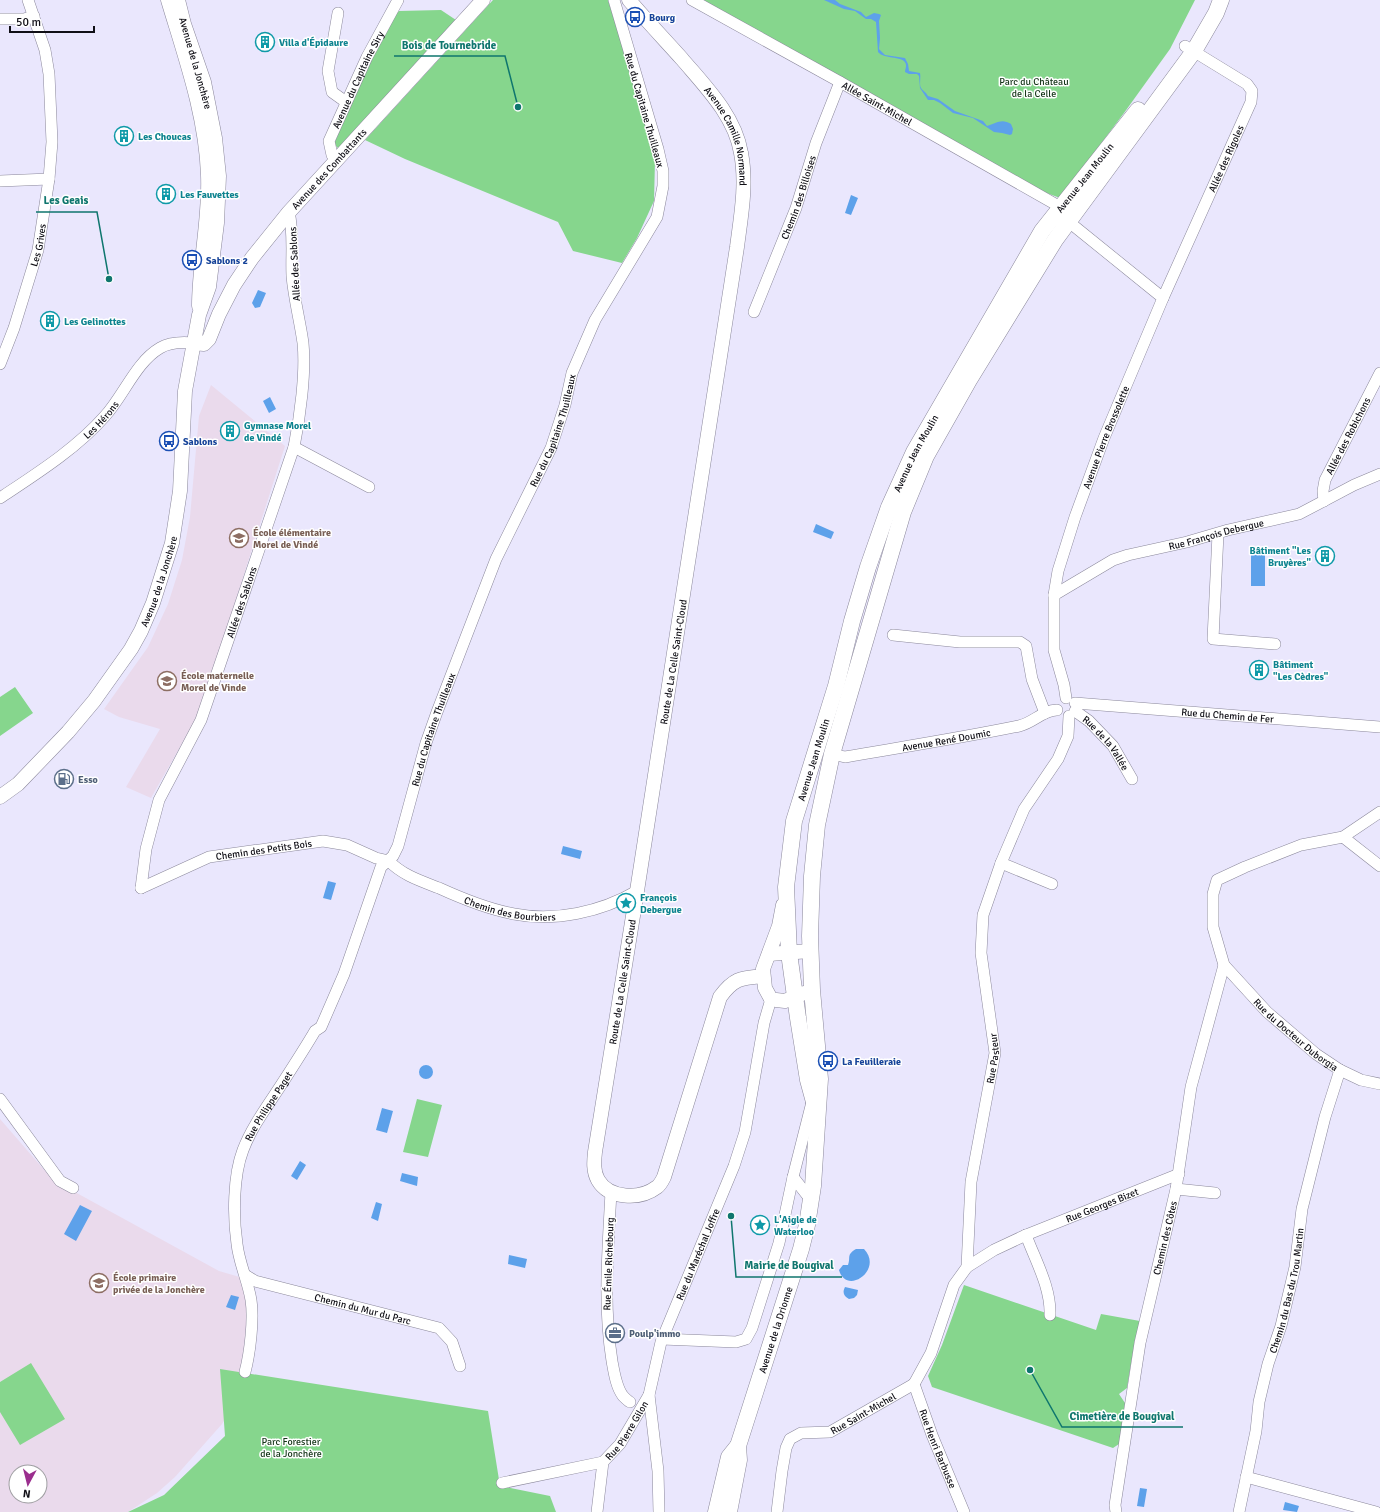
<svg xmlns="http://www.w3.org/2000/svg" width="1380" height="1512" font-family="Signika,sans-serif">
<rect width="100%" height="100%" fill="#eae7fd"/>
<path fill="#eadaec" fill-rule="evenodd" d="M211,385L285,446L200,712L151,798L126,787L160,729L119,717L104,709L148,647L168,604L182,560L190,517L199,416Z
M0,1119L53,1180L219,1271L243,1278L251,1314L241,1372L230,1410L222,1424L175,1477L157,1493L128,1512H0ZM16,1472H40V1496H16Z"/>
<path fill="#86d68d" d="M493,0H608L631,74L655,160L654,201L637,238L622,263L573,251L558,222L405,159L365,140Z
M702,0H1195L1170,49L1124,113L1060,198L1044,192Z
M441,10L456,20L341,151L334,144L365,70L393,18L399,11Z
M15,687L33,713L0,736V697Z
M417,1099L442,1105L428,1157L403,1152Z
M964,1285L1096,1330L1101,1314L1140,1321L1135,1340L1127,1388L1119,1394L1125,1403L1119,1444L1113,1448L932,1387L928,1376L942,1345Z
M31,1363L65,1419L20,1445L0,1412V1382Z
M220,1369L488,1411L500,1486L550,1496L556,1512H128L164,1495L225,1436Z"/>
<path fill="#5da1ea" d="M824,0H835L840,4L861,12L866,17L874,13L879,14L881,15L879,21L880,38L879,49L885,55L905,58L908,64L909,71L920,73C921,78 919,84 921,88C923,91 926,92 928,96L938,99L955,111L983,121L987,126C996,123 1002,118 1011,124L1013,129L1012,134L1010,135L1002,133L994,132L973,118L953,113L940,103L934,100H928L920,88L919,76L917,74H909L905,72C905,70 906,68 906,66C907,55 884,60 878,52L876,22L871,19H866L855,11L844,9Z
M851,195L858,198L851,215L845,213Z
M258,290L266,293L260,307L255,308L252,303Z
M270,397L276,409L269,413L263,401Z
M816,524L834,532L831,539L813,532Z
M1251,554H1265V586H1251Z
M563,846L582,851L580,859L561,854Z
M328,881L336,883L331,900L323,898Z
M419 1072a7 7 0 1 1 14 0a7 7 0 1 1-14 0Z
M382,1108L393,1111L387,1133L376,1130Z
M300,1161L306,1165L297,1180L291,1176Z
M402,1173L418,1177L417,1186L400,1181Z
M376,1202L382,1204L378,1221L371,1218Z
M80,1205L92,1211L76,1241L64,1234Z
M856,1249H864C884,1270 846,1296 839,1270L843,1265H848C851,1257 846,1255 856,1249Z
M509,1255L527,1259L525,1268L508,1264Z
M845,1287L858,1290L857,1295L854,1298L849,1299C844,1296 842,1293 845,1287Z
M231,1295L239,1297L235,1310L226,1307Z
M1140,1488L1147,1489L1144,1507L1137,1506Z
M1285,1502L1299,1506L1297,1512L1283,1510Z"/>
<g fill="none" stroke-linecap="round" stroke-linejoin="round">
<defs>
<g id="minor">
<path id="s1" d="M692,0L840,82L1062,208"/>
<path d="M338,13L328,71L332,92L346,102"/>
<path d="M0,19H24L34,16"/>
<path id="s2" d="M337,160L332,155L329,141L367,57L398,0"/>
<path d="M0,181L49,179"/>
<path id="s3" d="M1163,298L1251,102L1252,91L1247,84L1185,46"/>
<path id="s4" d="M754,312L796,208L816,143L840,82"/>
<path id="s5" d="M0,364L14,328L38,250L49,179L52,142L49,74L45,50L28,0"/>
<path d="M294,447L369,487"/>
<path id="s6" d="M0,498C36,474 76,449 105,416C124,395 136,362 160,348C170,342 182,342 193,343"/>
<path id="s7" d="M1324,501L1323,491L1325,480L1380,373"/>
<path d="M1218,534L1213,639L1275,644"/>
<path id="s8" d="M1054,595L1113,560L1128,555L1187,542L1228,530L1299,514L1354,485L1380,474"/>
<path d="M893,635L960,642H1020L1026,646L1032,679L1045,713"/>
<path id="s9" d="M1066,698L1064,685L1054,650V595L1058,571L1075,517L1104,438L1163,298L1069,222"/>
<path id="s10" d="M1075,703L1380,727"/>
<path id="s11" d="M1075,711L1089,721L1113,746L1132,779"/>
<path id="s12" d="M832,754L845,757C903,747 961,738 1019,726C1033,723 1043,710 1057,710"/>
<path id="s13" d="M1380,812L1343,837L1301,845L1245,867L1217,880L1213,894V927L1224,965L1267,1012L1316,1054L1340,1070L1361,1080L1380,1084"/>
<path d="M1343,837L1380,866"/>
<path id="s14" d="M389,861C402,875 421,881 439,888C463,899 488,909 514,914C555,922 601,912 637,891"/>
<path d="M1001,863L1052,884"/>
<path id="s15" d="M141,888L146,849L159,800L201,720L294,447C300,417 306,373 303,343C300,321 294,299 292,276C291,255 294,233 289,212"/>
<path id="s16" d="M141,888L209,857L323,841L347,845L376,858L389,861"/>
<path d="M0,1099L60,1181L73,1188"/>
<path d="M793,1177L811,1200"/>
<path d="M1176,1189L1215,1193"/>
<path d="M611,1192C608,1249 603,1305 612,1361C614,1372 616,1387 623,1396C625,1398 628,1401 630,1402"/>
<path d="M1026,1235C1035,1260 1051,1287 1050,1315"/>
<path id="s17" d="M967,1267L994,1250L1026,1235L1179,1174"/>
<path id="s18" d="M245,1275L255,1281L439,1328L452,1342L460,1366"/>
<path d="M662,1339L736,1342L746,1339L752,1328L779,1243L793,1177L813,1098"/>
<path id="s19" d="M245,1372C250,1353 254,1319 251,1300C248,1281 239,1263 237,1244C233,1217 233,1176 243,1150C252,1126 269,1104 283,1082C294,1065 305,1048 315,1031L321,1027L344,974L381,867L393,856L398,846L426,743L437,712L496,559L551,448L565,405L572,373L595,320L657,217L663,186V171L658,149L614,0"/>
<path id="s20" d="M914,1384L931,1353L954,1285L967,1267L971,1182L995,1053L981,953L983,915L1001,863L1024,809L1058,759L1068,736L1069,716"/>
<path id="s21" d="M914,1384L932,1435L964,1512"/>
<path d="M1246,1477L1376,1512"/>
<path d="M502,1483L603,1462"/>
<path id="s22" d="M597,1512L603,1462L620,1444L649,1395"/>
<path id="s23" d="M659,1512L658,1471L649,1395L661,1342L734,1166L745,1132L764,1023L771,999"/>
<path id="s24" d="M777,1512L782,1471L786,1448L790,1439L801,1433L830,1432L914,1384"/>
<path id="s25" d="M1116,1512L1115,1505L1140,1343L1176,1189L1191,1087L1224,965"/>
<path id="s26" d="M1239,1512L1256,1431L1259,1402L1268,1364L1281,1326L1295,1267L1302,1209L1325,1117L1340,1070"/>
</g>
<g id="tertiary">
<path d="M168,0C185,57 206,115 208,175C210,219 199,263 199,306"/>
<path id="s27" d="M629,0C646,20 664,39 682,59C705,86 735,116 741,153C747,184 741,216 737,247L637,891L595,1152C594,1161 593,1171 598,1180C609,1199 640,1200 657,1187C660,1185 662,1181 664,1177L720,997C734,978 741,978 763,976"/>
<path id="s28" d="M193,343L204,344L209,339L219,314L234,285L252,258L289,212L483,0"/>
<path id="s29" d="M0,797L18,784L68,732L94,701L131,649L141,631L153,603L172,543L180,491L185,391L199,315L209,287L217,223L219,176L215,138L204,82L184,24L178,0"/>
<path d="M783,905L779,926L763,969L765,988L771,999L776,1000L785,1001L804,993"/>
<path d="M769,954L810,951"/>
</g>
<g id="secondary">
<path id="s30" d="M814,1102L808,1080L798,1018L789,953L786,887L794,821L836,686L852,621L868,567L889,507L914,452L1042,231L1138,110"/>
<path d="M716,1512L729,1457L737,1447"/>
<path id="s31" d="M729,1512L739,1460L738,1446L801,1249L807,1225L813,1186L820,1079L812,990L810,936L812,876L817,825L832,754L903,512L926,456L969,380L1055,240L1194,51L1216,13L1221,0"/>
</g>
</defs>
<use href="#minor" stroke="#8b889b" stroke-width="12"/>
<use href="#tertiary" stroke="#8b889b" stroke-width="15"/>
<use href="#secondary" stroke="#8b889b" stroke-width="17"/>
<use href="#minor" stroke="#fff" stroke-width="11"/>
<use href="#tertiary" stroke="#fff" stroke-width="14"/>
<use href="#secondary" stroke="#fff" stroke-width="16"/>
</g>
<defs>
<symbol id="bus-ring" viewBox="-11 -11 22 22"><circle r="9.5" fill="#fff" stroke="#1a4fb4" stroke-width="1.5"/><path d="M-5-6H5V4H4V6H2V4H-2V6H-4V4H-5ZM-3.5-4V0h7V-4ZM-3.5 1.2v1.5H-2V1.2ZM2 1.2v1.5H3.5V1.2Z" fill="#1a4fb4"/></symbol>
<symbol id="building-ring" viewBox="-11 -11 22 22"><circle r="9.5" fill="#fff" stroke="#0f9aa8" stroke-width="1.5"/><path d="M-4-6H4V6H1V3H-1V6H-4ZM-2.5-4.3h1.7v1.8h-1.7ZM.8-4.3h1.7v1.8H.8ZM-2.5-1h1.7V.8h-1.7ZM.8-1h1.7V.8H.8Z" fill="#0f9aa8"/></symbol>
<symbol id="school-ring" viewBox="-11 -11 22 22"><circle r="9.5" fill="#fff" stroke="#8d6e63" stroke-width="1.5"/><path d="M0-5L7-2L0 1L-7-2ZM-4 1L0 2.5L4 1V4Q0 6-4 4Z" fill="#8d6e63"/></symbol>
<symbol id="fuel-ring" viewBox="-11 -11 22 22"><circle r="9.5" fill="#fff" stroke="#5c6f8a" stroke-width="1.5"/><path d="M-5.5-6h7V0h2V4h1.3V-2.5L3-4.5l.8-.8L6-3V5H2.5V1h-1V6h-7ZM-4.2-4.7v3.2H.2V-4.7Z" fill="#5c6f8a"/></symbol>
<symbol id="sight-ring" viewBox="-11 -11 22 22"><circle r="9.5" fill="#fff" stroke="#0f9aa8" stroke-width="1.5"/><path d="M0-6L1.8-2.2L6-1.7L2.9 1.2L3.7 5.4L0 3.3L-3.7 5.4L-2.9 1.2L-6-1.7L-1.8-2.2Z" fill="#0f9aa8"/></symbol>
<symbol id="office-ring" viewBox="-11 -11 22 22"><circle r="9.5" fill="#fff" stroke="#5c6f8a" stroke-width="1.5"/><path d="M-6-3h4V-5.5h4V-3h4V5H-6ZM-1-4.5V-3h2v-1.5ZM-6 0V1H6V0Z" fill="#5c6f8a"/></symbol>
</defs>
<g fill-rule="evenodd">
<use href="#bus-ring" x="624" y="6" width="22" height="22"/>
<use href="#building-ring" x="254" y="31" width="22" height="22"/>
<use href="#building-ring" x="113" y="125" width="22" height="22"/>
<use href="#building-ring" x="155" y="183" width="22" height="22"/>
<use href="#bus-ring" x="181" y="249" width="22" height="22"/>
<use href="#building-ring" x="39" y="310" width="22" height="22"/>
<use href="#building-ring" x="219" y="420" width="22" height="22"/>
<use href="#bus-ring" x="158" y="430" width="22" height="22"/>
<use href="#school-ring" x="228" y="527" width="22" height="22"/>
<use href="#building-ring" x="1314" y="545" width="22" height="22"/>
<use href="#building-ring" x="1248" y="659" width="22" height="22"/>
<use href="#school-ring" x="156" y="670" width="22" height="22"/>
<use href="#fuel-ring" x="53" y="768" width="22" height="22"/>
<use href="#sight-ring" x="615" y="892" width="22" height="22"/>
<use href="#bus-ring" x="817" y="1050" width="22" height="22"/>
<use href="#sight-ring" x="749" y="1214" width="22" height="22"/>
<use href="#school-ring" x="88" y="1272" width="22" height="22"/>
<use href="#office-ring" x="604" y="1322" width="22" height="22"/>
</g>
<g text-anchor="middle" stroke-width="3" stroke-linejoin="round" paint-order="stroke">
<g font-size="10" font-weight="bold" fill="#164399" stroke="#fff" text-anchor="start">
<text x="649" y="21">Bourg</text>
<text x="206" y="264">Sablons 2</text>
<text x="183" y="445">Sablons</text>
<text x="842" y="1065">La Feuilleraie</text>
</g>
<g font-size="10" font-weight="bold" fill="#0d838f" stroke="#fff" text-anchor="start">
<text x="279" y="46">Villa d'Épidaure</text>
<text x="138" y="140">Les Choucas</text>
<text x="180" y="198">Les Fauvettes</text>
<text x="64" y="325">Les Gelinottes</text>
<text x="244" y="429">Gymnase Morel<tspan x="244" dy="12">de Vindé</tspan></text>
<text x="1311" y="554" text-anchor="end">Bâtiment "Les<tspan x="1311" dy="12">Bruyères"</tspan></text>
<text x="1273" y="668">Bâtiment<tspan x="1273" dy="12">"Les Cèdres"</tspan></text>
<text x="640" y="901">François<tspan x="640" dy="12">Debergue</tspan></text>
<text x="774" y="1223">L'Aigle de<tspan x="774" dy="12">Waterloo</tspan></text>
</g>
<g font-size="10" fill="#100f16" stroke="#fff">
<text transform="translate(196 63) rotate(74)" y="4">Avenue de la Jonchère</text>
<text dy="4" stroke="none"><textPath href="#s2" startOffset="89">Avenue du Capitaine Siry</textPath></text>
<text dy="4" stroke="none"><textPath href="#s1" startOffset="212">Allée Saint-Michel</textPath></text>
<text transform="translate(645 110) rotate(74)" y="4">Rue du Capitaine Thuilleaux</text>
<text dy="4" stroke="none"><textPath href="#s27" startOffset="171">Avenue Camille Normand</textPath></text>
<text dy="4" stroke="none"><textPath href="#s3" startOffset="153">Allée des Rigoles</textPath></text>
<text dy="4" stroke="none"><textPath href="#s28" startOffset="228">Avenue des Combattants</textPath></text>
<text dy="4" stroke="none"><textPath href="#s30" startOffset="996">Avenue Jean Moulin</textPath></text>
<text dy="4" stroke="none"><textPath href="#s4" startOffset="123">Chemin des Billoises</textPath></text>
<text dy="4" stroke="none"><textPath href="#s5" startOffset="125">Les Grives</textPath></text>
<text transform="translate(294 264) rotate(-93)" y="4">Allée des Sablons</text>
<text dy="4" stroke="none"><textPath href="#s6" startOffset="128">Les Hérons</textPath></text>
<text dy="4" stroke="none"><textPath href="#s19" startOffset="1015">Rue du Capitaine Thuilleaux</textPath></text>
<text dy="4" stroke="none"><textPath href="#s7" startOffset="71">Allée des Robichons</textPath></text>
<text dy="4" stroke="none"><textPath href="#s9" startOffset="271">Avenue Pierre Brossolette</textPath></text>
<text dy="4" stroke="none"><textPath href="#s30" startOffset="672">Avenue Jean Moulin</textPath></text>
<text dy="4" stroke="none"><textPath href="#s8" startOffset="175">Rue François Debergue</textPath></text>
<text dy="4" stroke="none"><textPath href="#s29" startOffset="272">Avenue de la Jonchère</textPath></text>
<text dy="4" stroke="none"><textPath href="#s15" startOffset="305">Allée des Sablons</textPath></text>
<text transform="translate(673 662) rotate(-81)" y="4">Route de La Celle Saint-Cloud</text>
<text dy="4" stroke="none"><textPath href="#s10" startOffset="153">Rue du Chemin de Fer</textPath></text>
<text dy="4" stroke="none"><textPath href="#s19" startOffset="692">Rue du Capitaine Thuilleaux</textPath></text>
<text dy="4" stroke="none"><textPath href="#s12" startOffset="116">Avenue René Doumic</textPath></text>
<text dy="4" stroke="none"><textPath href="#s11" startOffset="45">Rue de la Vallée</textPath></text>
<text dy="4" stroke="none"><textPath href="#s30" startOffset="348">Avenue Jean Moulin</textPath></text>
<text dy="4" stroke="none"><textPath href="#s16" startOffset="130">Chemin des Petits Bois</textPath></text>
<text dy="4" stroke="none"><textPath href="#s14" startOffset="132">Chemin des Bourbiers</textPath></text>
<text transform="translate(622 982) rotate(-81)" y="4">Route de La Celle Saint-Cloud</text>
<text dy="4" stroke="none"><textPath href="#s13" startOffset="366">Rue du Docteur Duborgia</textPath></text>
<text dy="4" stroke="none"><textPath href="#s20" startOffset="340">Rue Pasteur</textPath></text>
<text dy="4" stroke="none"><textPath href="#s19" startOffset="276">Rue Philippe Paget</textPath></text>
<text dy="4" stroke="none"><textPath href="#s17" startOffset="149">Rue Georges Bizet</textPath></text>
<text dy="4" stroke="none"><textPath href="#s25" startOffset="279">Chemin des Côtes</textPath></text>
<text dy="4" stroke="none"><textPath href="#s23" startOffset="267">Rue du Maréchal Joffre</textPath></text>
<text transform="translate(608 1264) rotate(-88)" y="4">Rue Émile Richebourg</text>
<text dy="4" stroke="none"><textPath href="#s26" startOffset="227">Chemin du Bas du Trou Martin</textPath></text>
<text dy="4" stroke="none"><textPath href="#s18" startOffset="123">Chemin du Mur du Parc</textPath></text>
<text dy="4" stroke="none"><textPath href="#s31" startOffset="189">Avenue de la Drionne</textPath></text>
<text dy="4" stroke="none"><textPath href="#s24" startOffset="154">Rue Saint-Michel</textPath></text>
<text dy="4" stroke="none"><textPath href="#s22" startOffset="90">Rue Pierre Gilon</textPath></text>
<text dy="4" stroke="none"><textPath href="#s21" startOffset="69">Rue Henri Barbusse</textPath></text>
</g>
<g font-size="10" fill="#143518" stroke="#fff">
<text x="1034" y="85">Parc du Château<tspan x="1034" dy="12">de la Celle</tspan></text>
<text x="291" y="1445">Parc Forestier<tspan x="291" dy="12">de la Jonchère</tspan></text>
</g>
<g font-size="10" font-weight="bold" fill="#785e54" stroke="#fff" text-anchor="start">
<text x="253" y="536">École élémentaire<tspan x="253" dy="12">Morel de Vindé</tspan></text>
<text x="181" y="679">École maternelle<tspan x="181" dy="12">Morel de Vinde</tspan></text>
<text x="113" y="1281">École primaire<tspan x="113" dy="12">privée de la Jonchère</tspan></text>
</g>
<g font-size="10" font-weight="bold" fill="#4e5e75" stroke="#fff" text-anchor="start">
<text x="78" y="783">Esso</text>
<text x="629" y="1337">Poulp'immo</text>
</g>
</g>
<path fill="none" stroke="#0f766e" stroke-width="1.5" d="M518 107L505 56H394M109 279L97 212H36M731 1216L736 1277H842M1030 1370L1062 1427H1183"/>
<g fill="#0f766e" stroke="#fff" stroke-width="1.5">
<circle cx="518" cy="107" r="4"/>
<circle cx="109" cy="279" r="4"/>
<circle cx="731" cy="1216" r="4"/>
<circle cx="1030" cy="1370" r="4"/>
</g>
<g font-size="11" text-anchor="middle" font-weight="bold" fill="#0f766e" stroke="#fff" stroke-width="3" stroke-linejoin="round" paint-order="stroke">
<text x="449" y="49">Bois de Tournebride</text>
<text x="66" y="204">Les Geais</text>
<text x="789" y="1269">Mairie de Bougival</text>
<text x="1122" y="1420">Cimetière de Bougival</text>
</g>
<g transform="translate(28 1484) rotate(187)"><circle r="19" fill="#ffffff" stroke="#9f9fa2"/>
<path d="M0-3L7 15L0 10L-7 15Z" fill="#9b2e8e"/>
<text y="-6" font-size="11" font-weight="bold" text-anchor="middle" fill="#100f16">N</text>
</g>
<path d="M10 26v6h84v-6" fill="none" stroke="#100f16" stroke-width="2"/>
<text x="16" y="26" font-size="12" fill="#100f16" stroke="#ffffff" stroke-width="3" paint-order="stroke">50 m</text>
</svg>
